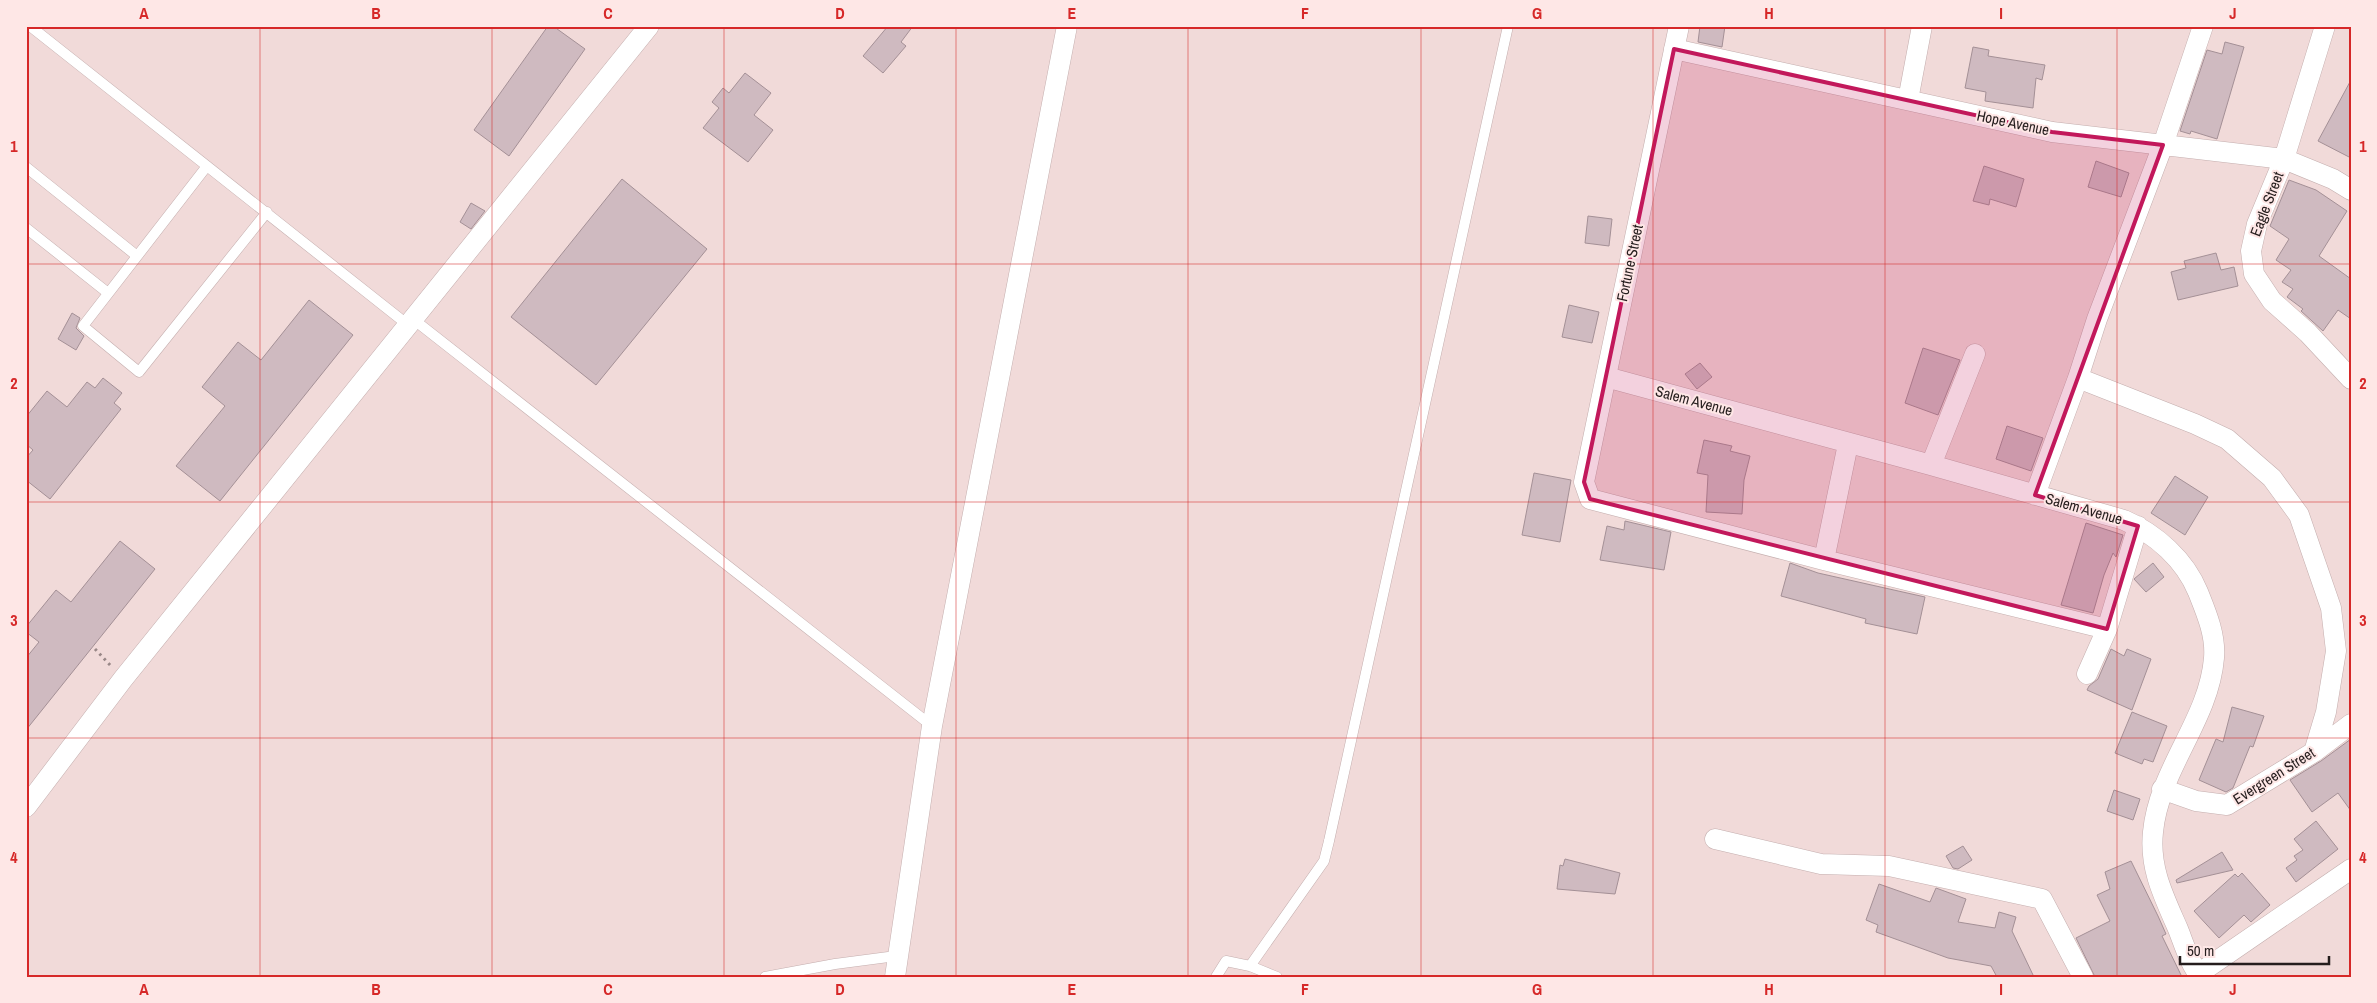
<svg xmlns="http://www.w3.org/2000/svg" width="2377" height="1003" font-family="'Archivo Narrow',sans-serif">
<rect width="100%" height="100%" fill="#f1dad9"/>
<path fill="#cfbac0" stroke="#a49096" d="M548,26H553L585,49L509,156L474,130Z
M888,26H913L901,42L906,46L883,73L863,56Z
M1700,26H1725L1722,47L1698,42Z
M2225,42L2244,47L2217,139L2191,131L2190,134L2180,131L2207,50L2222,54Z
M1973,47L1989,50L1988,56L2045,65L2042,80L2036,78L2033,108L1985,101L1986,92L1965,88Z
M745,73L771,93L754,115L773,130L748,162L703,128L719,108L712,102L723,88L729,93Z
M2351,80V158L2318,141Z
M2096,161L2129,173L2121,197L2088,187Z
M1984,166L2024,179L2016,207L1990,199L1989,205L1973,201Z
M622,179L707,249L596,385L511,317Z
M2289,180L2316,190L2347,211L2319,256L2351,279V319L2338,310L2323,331L2301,311L2303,309L2287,297L2293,289L2282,282L2291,270L2276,260L2289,239L2270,226Z
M471,203L485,211L471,229L460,222Z
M1588,216L1612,219L1609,246L1585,243Z
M2216,253L2221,270L2234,267L2238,286L2178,300L2171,272L2186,268L2184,261Z
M309,300L353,335L220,501L176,466L225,406L202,387L238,342L261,360Z
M1569,305L1599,312L1592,343L1562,337Z
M72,313L80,318L76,328L84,336L76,350L58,339Z
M1923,348L1960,360L1938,415L1905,403Z
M1700,363L1712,377L1697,389L1685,374Z
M103,378L122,393L114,403L121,409L50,499L26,480V458L33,450L26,444V417L47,391L67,407L87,382L95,388Z
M2007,426L2043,438L2031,471L1996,459Z
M1704,440L1732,446L1730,451L1750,456L1744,480L1742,514L1706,512L1708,475L1697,473Z
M1534,473L1571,480L1560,542L1522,535Z
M2175,476L2208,497L2185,535L2151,513Z
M1625,521L1671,532L1664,570L1600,560L1607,526L1624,530Z
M2086,523L2123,535L2116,557L2113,553L2104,575L2093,613L2061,605Z
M120,541L155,569L26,730V658L39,642L26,632V627L56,590L71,602Z
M1790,563L1818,573L1925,597L1917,634L1865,623L1866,619L1781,596Z
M2153,563L2164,577L2146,592L2134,579Z
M2111,649L2124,656L2127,649L2151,659L2132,710L2087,690L2089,686L2098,679Z
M2232,707L2264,716L2253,747L2250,746L2233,788L2226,792L2199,780L2216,739L2223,742Z
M2132,712L2167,726L2153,762L2144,759L2142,764L2115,753Z
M2351,739V811L2338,793L2312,812L2290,780L2321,761Z
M2114,790L2140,799L2133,820L2107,811Z
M2316,821L2338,849L2296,882L2286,868L2297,860L2294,856L2303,850L2294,839Z
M1963,846L1972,860L1958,869L1953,868L1946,856Z
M2222,852L2233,870L2177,883L2176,880Z
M1565,859L1620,873L1615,894L1557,889L1560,865L1563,866Z
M2131,861L2158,916L2166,934L2162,936L2182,977H2095L2076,938L2110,921L2097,895L2110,889L2105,872Z
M2242,873L2270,905L2251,922L2244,915L2219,938L2194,911L2235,874L2238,877Z
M1879,884L1930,902L1936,888L1966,899L1958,922L1995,928L1999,912L2016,917L2012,931L2034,977H1997L1991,966L1948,958L1876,932L1878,925L1866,920Z"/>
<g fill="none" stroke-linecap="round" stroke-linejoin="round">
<defs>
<path id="lane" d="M30,26L408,325
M207,166L83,326L139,372L267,212
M26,167L137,256
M26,228L108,293
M413,319L932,726
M1250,966L1324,861L1329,841L1508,26
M765,977L835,964L896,956
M1216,977L1226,961L1250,966L1277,977"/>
<path id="street" d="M1679,26L1584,482L1590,499L1824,560L2107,629L2087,674
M2325,26L2284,159L2257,224L2251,251L2254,274L2272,301L2308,333L2351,379
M1674,49L2052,132L2284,159L2333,179L2351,190
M1908,100L1922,26
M1606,377L1931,465L2124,520C2156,534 2185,560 2198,592C2206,612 2216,635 2214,658C2209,720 2159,769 2153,832C2149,868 2164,897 2178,929C2184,944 2190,965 2201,977
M2078,378L2195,424L2227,439L2272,478L2299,515L2331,608L2336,651L2326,712L2314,752
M1931,465L1975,354
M2035,495L2078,378L2097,319L2163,145L2203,26
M1824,560L1848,444
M2107,629L2138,526
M2162,789L2196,801L2227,805L2314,752L2351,724
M26,807L123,679L649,26
M1715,839L1821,864L1889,866L2042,899L2083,977
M2198,974L2351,869
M895,977L932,726L1067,26"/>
</defs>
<use href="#lane" stroke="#c4aeae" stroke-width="11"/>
<use href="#street" stroke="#c4aeae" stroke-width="21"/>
<path stroke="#988787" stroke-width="3" stroke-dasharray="2.5 4" stroke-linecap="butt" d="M95,649L111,666"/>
<use href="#lane" stroke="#fff" stroke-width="10"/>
<use href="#street" stroke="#fff" stroke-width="20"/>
</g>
<path fill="#c2185b" fill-opacity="0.2" stroke="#c2185b" stroke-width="4" stroke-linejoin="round" d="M1674,49L2052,132L2163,145L2035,495L2138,526L2107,629L1590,499L1584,482Z"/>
<path fill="none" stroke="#d62828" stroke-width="1" stroke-opacity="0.55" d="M260,26V977M492,26V977M724,26V977M956,26V977M1188,26V977M1421,26V977M1653,26V977M1885,26V977M2117,26V977M26,264H2351M26,502H2351M26,738H2351"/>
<g text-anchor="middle" stroke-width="4" stroke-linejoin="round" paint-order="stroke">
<g font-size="15" fill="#251d1d" stroke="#fee7e6">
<text transform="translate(2013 123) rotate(12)" y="5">Hope Avenue</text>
<text transform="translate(2267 204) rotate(-69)" y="5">Eagle Street</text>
<text transform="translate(1630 263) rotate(-78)" y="5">Fortune Street</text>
<text transform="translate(1694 401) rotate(15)" y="5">Salem Avenue</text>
<text transform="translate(2084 509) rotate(16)" y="5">Salem Avenue</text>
<text transform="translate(2274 776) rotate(-32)" y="5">Evergreen Street</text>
</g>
</g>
<rect width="2377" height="1003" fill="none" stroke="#fee7e6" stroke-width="55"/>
<path d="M2180 956v8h149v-8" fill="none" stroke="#251d1d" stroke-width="2.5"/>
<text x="2187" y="956" font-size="15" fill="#251d1d" stroke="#fee7e6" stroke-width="4" paint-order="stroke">50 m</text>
<rect x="28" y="28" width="2322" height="948" fill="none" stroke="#d62828" stroke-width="2"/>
<g font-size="16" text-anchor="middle" font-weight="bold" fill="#d62828">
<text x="144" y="19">A</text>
<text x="376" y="19">B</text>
<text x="608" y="19">C</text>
<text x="840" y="19">D</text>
<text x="1072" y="19">E</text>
<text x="1305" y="19">F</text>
<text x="1537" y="19">G</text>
<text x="1769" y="19">H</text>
<text x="2001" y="19">I</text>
<text x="2233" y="19">J</text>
<text x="14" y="152">1</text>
<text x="2363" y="152">1</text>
<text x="14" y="389">2</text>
<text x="2363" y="389">2</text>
<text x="14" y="626">3</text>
<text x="2363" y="626">3</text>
<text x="14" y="863">4</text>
<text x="2363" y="863">4</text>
<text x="144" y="995">A</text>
<text x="376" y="995">B</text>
<text x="608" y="995">C</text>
<text x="840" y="995">D</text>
<text x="1072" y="995">E</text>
<text x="1305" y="995">F</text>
<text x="1537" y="995">G</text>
<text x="1769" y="995">H</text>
<text x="2001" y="995">I</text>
<text x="2233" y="995">J</text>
</g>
</svg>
